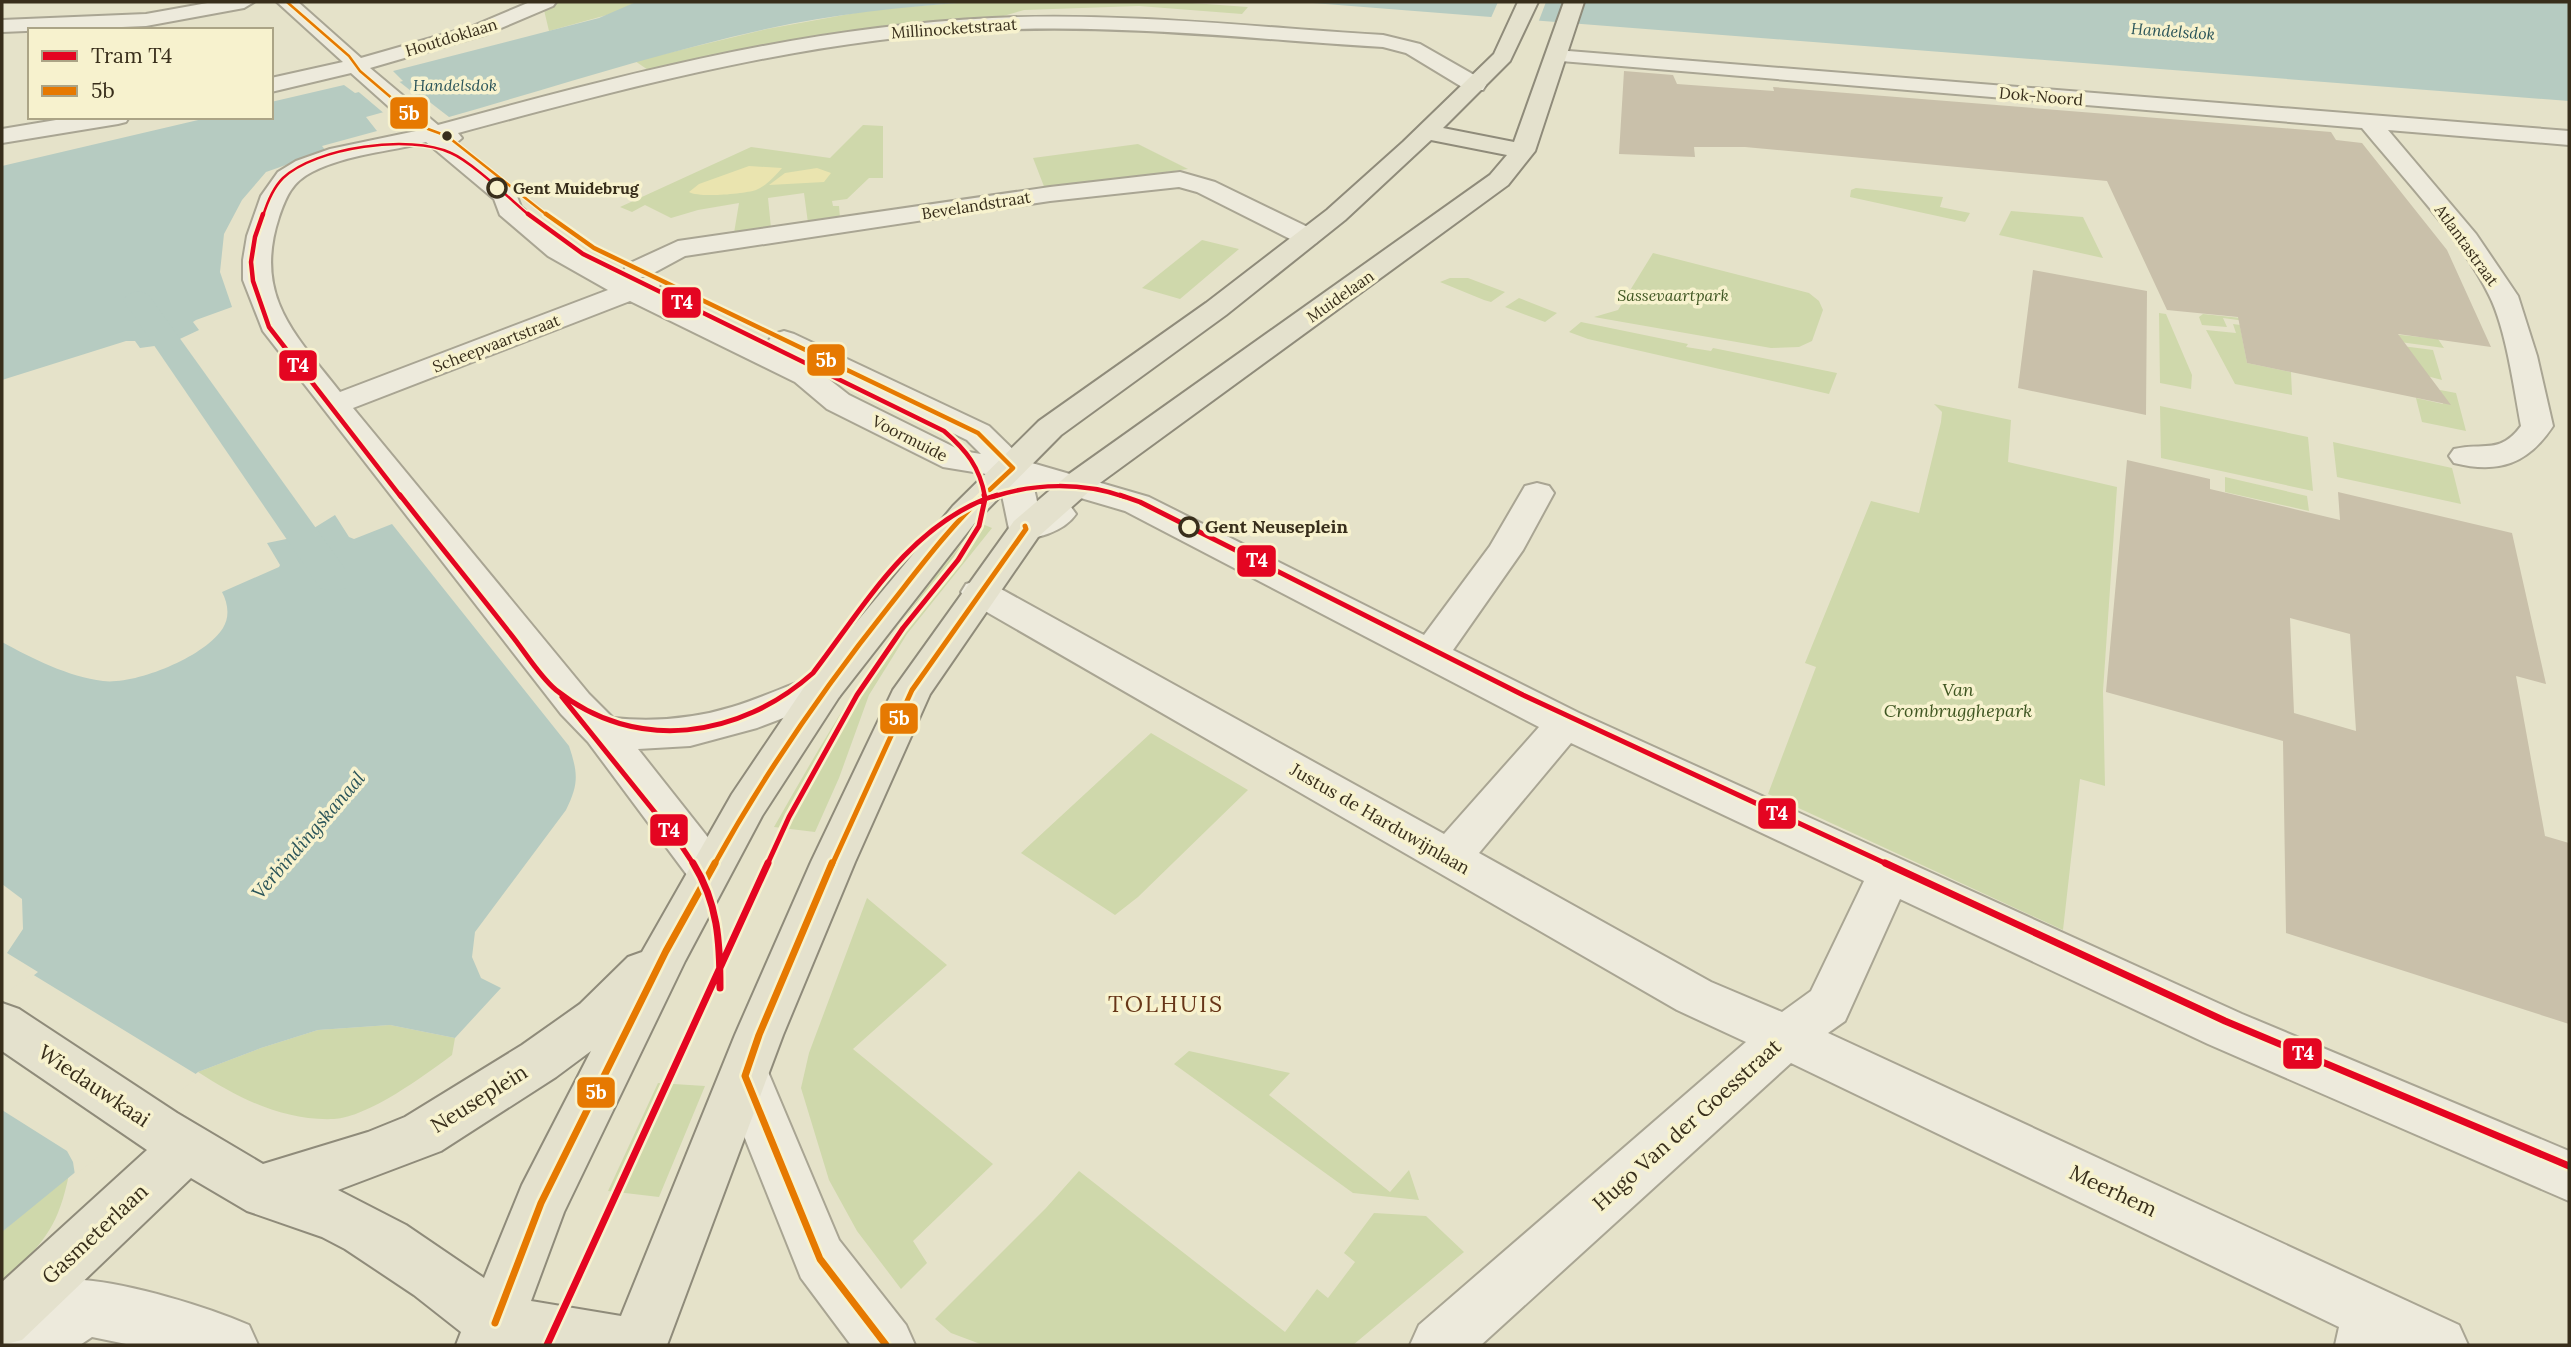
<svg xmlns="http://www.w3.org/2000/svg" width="2571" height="1347" font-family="Lora,serif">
<rect width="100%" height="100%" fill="#e5e2c9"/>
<path fill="#cfd8ab" d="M558,2H636L614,13L549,31L544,10Z
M971,2H1178L1248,7L1242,14L1139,6L1024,10L993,19L885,26L782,43L651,72L635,61L767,29L877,9Z
M863,125L883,126V178H869L847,199L832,201L833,206H839L840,218L808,223L804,193L768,198L771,228L734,233L739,203L698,210L671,218L645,205L632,212L620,207L751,147L830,158Z
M1138,144L1188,169L1045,189L1033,158Z
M1856,188L1943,197L1940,207L1970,213L1965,222L1850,197L1851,190Z
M2011,211L2083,217L2103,258L1999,235Z
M1202,240L1239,249L1180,299L1142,288Z
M1653,253L1809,293L1819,301L1823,310L1812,341L1799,347L1771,348L1594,317L1618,310Z
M1450,278H1468L1505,292L1491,302L1484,300L1440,282Z
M1519,298L1557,313L1545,322L1505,307Z
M2159,313L2166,314L2192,375L2191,389L2160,383Z
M2203,314L2438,339L2444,348L2223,318L2227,327L2202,325L2199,317Z
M1581,322L1688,344L1686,347L1711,351L1713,348L1837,373L1829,394L1588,339L1569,332Z
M2233,324L2433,350L2442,380L2240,326L2247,363L2291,372L2292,395L2235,384L2206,330L2236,333Z
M2440,390L2456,393L2466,431L2422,422L2416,398L2443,404Z
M1934,404L2011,420L2008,462L2117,487L2103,691L2105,786L2080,779L2063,930L1768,794L1816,667L1805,663L1871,501L1919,513L1941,422L1942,412Z
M2160,406L2308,437L2313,491L2161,458Z
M2333,442L2452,468L2461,504L2337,477Z
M2225,477L2307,496L2309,511L2225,492Z
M980,523L992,528L907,634L869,695L839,778L815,832L774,827C834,720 898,616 980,523Z
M1151,733L1248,790L1138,897L1115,915L1021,853Z
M867,898L947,965L853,1049L993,1164L913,1241L927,1263L901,1289L857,1231L829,1180L801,1088L809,1053Z
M390,1025L455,1038L452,1055C424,1076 368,1117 334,1119C283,1121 240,1099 198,1072L261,1048L318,1030Z
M1189,1051L1290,1073L1269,1095L1390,1192L1409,1170L1419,1200L1353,1193L1174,1064Z
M658,1083L705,1086L659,1197L608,1191Z
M1079,1171L1285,1332L1317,1289L1328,1298L1355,1262L1344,1253L1374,1213L1426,1216L1464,1252L1353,1345H983L951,1333L935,1319L1046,1208Z
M69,1174C58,1229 42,1245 2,1282V1232Z"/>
<path fill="#eae4af" d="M749,166L782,168C775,176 766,186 756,190C744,194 699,198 689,192L699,184Z
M817,168L831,173L824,182L769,185L785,173Z"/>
<path fill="#b6cbc1" d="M636,2H971C902,7 833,14 766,29C658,53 554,87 449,117L427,100L366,117L377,131L322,146L326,151L266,172L242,200L224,234L220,272L232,307L196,320L193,322L199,330L169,344L140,348L135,341H126L2,380V166L211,117H271V102L344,85L355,93L403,81L393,71L599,18Z
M1300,2H2569V101Z
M335,515L349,537L354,539L392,524L569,746C578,773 579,784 566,810L475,932L472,957L481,978L501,988L455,1038L390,1025L318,1030L261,1048L198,1072L2,1232V1000L38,972L7,953L23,929L22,899L2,884V642C31,658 69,677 103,681C135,685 205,657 223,628C230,617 228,603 222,592L279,567L280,565L267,543L301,536Z"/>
<path fill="#e5e2c9" d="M1498,2H1546L1538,23L1490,20Z
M396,79L431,107L426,104L386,115L354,88Z
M32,974L199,1076L75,1175L73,1162L67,1151L2,1110V996Z"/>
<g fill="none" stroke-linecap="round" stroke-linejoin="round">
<path fill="#b6cbc1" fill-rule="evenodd" d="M138,291L148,294L346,570L352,579L346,588L333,591L320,588L123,300L128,294Z"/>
</g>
<path fill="#c9c0aa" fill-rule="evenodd" d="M1624,71L1673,75L1677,84L1774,91L1773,87L2331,132L2336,140L2362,143L2447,250L2491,347L2398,334L2451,405L2247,363L2238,317L2167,310L2107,181L1745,147H1694L1695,157L1619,154Z
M2033,270L2147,291L2146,415L2018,388Z
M2127,460L2210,479V489L2340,520L2338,492L2512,533L2546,684L2516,676L2545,836L2569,843V1024L2286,933L2283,741L2106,692ZM2290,618L2350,634L2356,731L2294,713Z"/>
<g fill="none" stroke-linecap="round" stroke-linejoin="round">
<defs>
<path id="minor" d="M213,2H254L244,8L146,26L2,32V20L146,14Z
M277,2H298L361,58L473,26L530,2H556L553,6L487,34L370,68L438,125C621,75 802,27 992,18C1122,12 1253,27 1383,35L1420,44L1483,80L1486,85L1483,90H1467L1406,53L1383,47C1253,39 1122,24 992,30C808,39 636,85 458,133L462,138L455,144L515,191L521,207L566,244L632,281L646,277L656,279L660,285L655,291L817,370L849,395L962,451L981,454L967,440L774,346L769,340L774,334L784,331L794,334L989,426L1025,461L1149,497L1424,635L1490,546L1525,486L1537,483L1549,486L1554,493L1523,550L1453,650L1579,713L2242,1014L2569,1151V1201L2208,1044L1900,899L1845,1021L1828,1033L2459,1325L2468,1345H2335L2339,1327L1791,1063L1481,1345H1410L1419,1325L1746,1042L1677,1010L966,600L961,592L966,584L979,580L992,584L1444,834L1539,727L1125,511L1033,484L1039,510L1059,504L1071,507L1076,514C1065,531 1033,542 1014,537L1009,529L998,476L943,467L827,409L795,382L630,301L353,408L589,694L613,718C653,722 693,719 732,707C764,697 793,683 825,673L839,677L844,687L839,697L757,728L690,746L638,749L725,859L731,871L725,883L709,889L693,883L588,742L561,714L263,331L243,280V260L247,236L261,196L278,172L296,161L330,149L416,131L351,73L271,92V78L343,62ZM426,142L494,199L500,215L548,256L608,290L340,392C295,334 253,296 279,217C286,197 292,182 312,172C347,154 389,152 426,142ZM1571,743L1864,881L1811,991L1782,1012L1711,982L1479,853Z
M1556,50L2569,131V145L2388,130L2476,234L2518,296L2537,356L2553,426C2528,464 2499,474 2454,463L2449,456L2454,449C2483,442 2500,455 2521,426C2514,389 2506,328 2489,295C2461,238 2403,178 2362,128L1549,60L1545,56L1549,52Z
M74,117H129L126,122L118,124L2,143V129Z
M1180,172L1215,182L1316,231L1320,237L1316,243L1307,245L1298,243L1197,192L1179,187L1050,201L685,256L648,276L638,278L628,276L624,270L628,264L678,241L1050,187Z
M745,1054L763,1060L839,1240L906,1325L915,1345H851L801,1278L720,1076L727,1060Z
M84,1280C131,1284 205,1306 249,1325L258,1345H131L92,1337L80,1345H4L13,1325L64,1288Z"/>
<path id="major" d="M1518,2H1538L1510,61L1443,128L1514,142L1564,2H1584L1535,151L1508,185L1093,488L1038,537L930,694L855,862L783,1035L667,1345H456L461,1332L414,1295L345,1249L322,1237L247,1211L191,1178L22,1340L2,1345V1282L147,1150L2,1051V1003L19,1009L177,1113L263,1164L368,1132L405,1117L522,1045L580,1004L628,957L642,952L732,794L811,677L953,506L1039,421L1206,303L1327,210L1403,142L1494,54ZM1431,140L1507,155L1490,175L1069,474L1014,521L893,690L811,862L735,1035L621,1316L531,1301L564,1212L685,961L762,816L839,697L977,520L1061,435L1226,315L1345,220ZM591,1051L522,1185L484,1278L406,1225L338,1190L441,1151L556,1077Z"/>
</defs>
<use href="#minor" stroke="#a9a593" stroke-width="4"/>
<use href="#major" stroke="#8f8b7a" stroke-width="4"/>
<use href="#minor" fill="#edeadc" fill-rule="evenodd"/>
<use href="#major" fill="#e4e1cd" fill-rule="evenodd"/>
<defs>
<path id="bus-1-far3" d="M287,2L349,56L360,71L428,129L447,136L548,216"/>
<path id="bus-1-far2" d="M546,214L594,248L978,433L1013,468
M982,497L1013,468"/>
<path id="bus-1-far1" d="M714,865C766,771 823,689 890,605C920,567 949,528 984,495
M832,865L912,690L1026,529L1025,526"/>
<path id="bus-1" d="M832,863L759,1035L745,1076L820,1259L886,1345
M495,1323L541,1203L666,951L715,863"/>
</defs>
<use href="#bus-1-far3" stroke="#f7f2ce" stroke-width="5"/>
<use href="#bus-1-far2" stroke="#f7f2ce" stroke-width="9"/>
<use href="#bus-1-far1" stroke="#f7f2ce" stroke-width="10"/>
<use href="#bus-1" stroke="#f7f2ce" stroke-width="12"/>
<use href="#bus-1-far3" stroke="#e67901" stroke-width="2.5"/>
<use href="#bus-1-far2" stroke="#e67901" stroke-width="4.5"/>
<use href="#bus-1-far1" stroke="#e67901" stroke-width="5"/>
<use href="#bus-1" stroke="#e67901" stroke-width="7"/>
<defs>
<path id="tram-1-far3" d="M263,216C267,203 273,188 283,178C316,147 410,134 451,153C472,162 510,199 530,216"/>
<path id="tram-1-far2" d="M263,214L255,237L251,262L253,281L269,327L401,497
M528,214L583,254L944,431C966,450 980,467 985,497
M992,497C1035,483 1082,482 1125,497"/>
<path id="tram-1-far1" d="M400,495C436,541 473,586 509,632C524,650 538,675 556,690C636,754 740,738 813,673C863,608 906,531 985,499L984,495
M1120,495L1140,502L1523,695L1889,865
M985,499L997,495
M562,697L678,841L694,865
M767,865L789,817L857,695L903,628L958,560L979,526L985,499"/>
<path id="tram-1" d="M693,863C718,903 720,942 720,988
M1885,863L2225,1021L2569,1166
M547,1345L768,863"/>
</defs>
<use href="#tram-1-far3" stroke="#f7f2ce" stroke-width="5"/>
<use href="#tram-1-far2" stroke="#f7f2ce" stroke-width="9"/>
<use href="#tram-1-far1" stroke="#f7f2ce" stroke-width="10"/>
<use href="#tram-1" stroke="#f7f2ce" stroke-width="12"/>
<use href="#tram-1-far3" stroke="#e40521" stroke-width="2.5"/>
<use href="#tram-1-far2" stroke="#e40521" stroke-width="4.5"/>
<use href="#tram-1-far1" stroke="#e40521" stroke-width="5"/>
<use href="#tram-1" stroke="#e40521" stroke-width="7"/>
</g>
<circle fill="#382e1b" stroke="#f7f2ce" stroke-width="2.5" cx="447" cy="136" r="6"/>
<g fill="#f7f2ce" stroke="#382e1b" stroke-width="3.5">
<circle cx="497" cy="188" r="9"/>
<circle cx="1189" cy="527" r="9"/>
</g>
<g text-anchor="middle" stroke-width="7" stroke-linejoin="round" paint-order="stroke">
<g font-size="16" fill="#382e1b" stroke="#f7f2ce">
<text transform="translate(954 28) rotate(-4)" y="6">Millinocketstraat</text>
<text transform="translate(451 37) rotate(-17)" y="6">Houtdoklaan</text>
<text transform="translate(2041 96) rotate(5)" y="6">Dok-Noord</text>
<text transform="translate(976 205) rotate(-9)" y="6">Bevelandstraat</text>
<text transform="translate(2467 245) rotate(54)" y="6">Atlantastraat</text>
<text transform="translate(1340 296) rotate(-35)" y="6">Muidelaan</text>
<text transform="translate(496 343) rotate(-21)" y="6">Scheepvaartstraat</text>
<text transform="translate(910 438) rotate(27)" y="6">Voormuide</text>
</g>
<g font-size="16" font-style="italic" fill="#2a5459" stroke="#f7f2ce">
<text transform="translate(2173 31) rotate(4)" y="6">Handelsdok</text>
<text x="455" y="91">Handelsdok</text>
</g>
<g font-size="16" font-weight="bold" fill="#382e1b" stroke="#f7f2ce" text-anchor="start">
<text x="513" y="194">Gent Muidebrug</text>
</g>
<g font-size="16" font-style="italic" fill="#3f5621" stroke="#f7f2ce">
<text x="1673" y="301">Sassevaartpark</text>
</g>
<g font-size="18" font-weight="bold" fill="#382e1b" stroke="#f7f2ce" text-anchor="start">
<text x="1205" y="533">Gent Neuseplein</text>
</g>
<g font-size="18" font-style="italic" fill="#3f5621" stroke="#f7f2ce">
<text x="1958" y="696">Van<tspan x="1958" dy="21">Crombrugghepark</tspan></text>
</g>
<g font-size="18" fill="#382e1b" stroke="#f7f2ce">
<text transform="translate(1380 819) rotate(30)" y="6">Justus de Harduwijnlaan</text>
</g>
<g font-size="19" font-style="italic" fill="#2a5459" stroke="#f7f2ce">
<text transform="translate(308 835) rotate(-49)" y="7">Verbindingskanaal</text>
</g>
<g font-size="21" fill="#382e1b" stroke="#f7f2ce">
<text transform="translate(94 1086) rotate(34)" y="7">Wiedauwkaai</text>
<text transform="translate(479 1099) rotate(-32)" y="7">Neuseplein</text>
<text transform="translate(1687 1125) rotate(-42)" y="7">Hugo Van der Goesstraat</text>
<text transform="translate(2113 1191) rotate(25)" y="7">Meerhem</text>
<text transform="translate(95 1234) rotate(-43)" y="7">Gasmeterlaan</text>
</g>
<g font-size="23" letter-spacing="2" fill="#673618" stroke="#f7f2ce">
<text x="1166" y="1012">TOLHUIS</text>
</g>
</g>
<g stroke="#f7f2ce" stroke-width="2.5">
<rect x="389" y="96" width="40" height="34" rx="7" fill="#e67901"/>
<rect x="661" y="286" width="41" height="33" rx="7" fill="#e40521"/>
<rect x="806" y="343" width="40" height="34" rx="7" fill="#e67901"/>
<rect x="278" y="349" width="40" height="33" rx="7" fill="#e40521"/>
<rect x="1236" y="544" width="41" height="34" rx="7" fill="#e40521"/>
<rect x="879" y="702" width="40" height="33" rx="7" fill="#e67901"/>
<rect x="1757" y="797" width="40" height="33" rx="7" fill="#e40521"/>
<rect x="649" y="813" width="40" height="34" rx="7" fill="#e40521"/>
<rect x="2282" y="1037" width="41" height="33" rx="7" fill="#e40521"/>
<rect x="576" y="1076" width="40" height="33" rx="7" fill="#e67901"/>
</g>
<g font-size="19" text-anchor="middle" font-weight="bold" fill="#fff">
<text x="409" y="120">5b</text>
<text x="682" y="309">T4</text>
<text x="826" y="367">5b</text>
<text x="298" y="372">T4</text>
<text x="1257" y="567">T4</text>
<text x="899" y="725">5b</text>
<text x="1777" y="820">T4</text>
<text x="669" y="837">T4</text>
<text x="2303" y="1060">T4</text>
<text x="596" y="1099">5b</text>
</g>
<rect width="2571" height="1347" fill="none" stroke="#382e1b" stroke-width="7"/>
<rect x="28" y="28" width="245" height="91" fill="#f7f2ce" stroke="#aba486" stroke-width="2"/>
<rect x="42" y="51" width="35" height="10" fill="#e40521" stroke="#aba486" stroke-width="2"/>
<text x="91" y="63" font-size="21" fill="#382e1b">Tram T4</text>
<rect x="42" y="86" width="35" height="10" fill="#e67901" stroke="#aba486" stroke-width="2"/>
<text x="91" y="98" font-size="21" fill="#382e1b">5b</text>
</svg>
